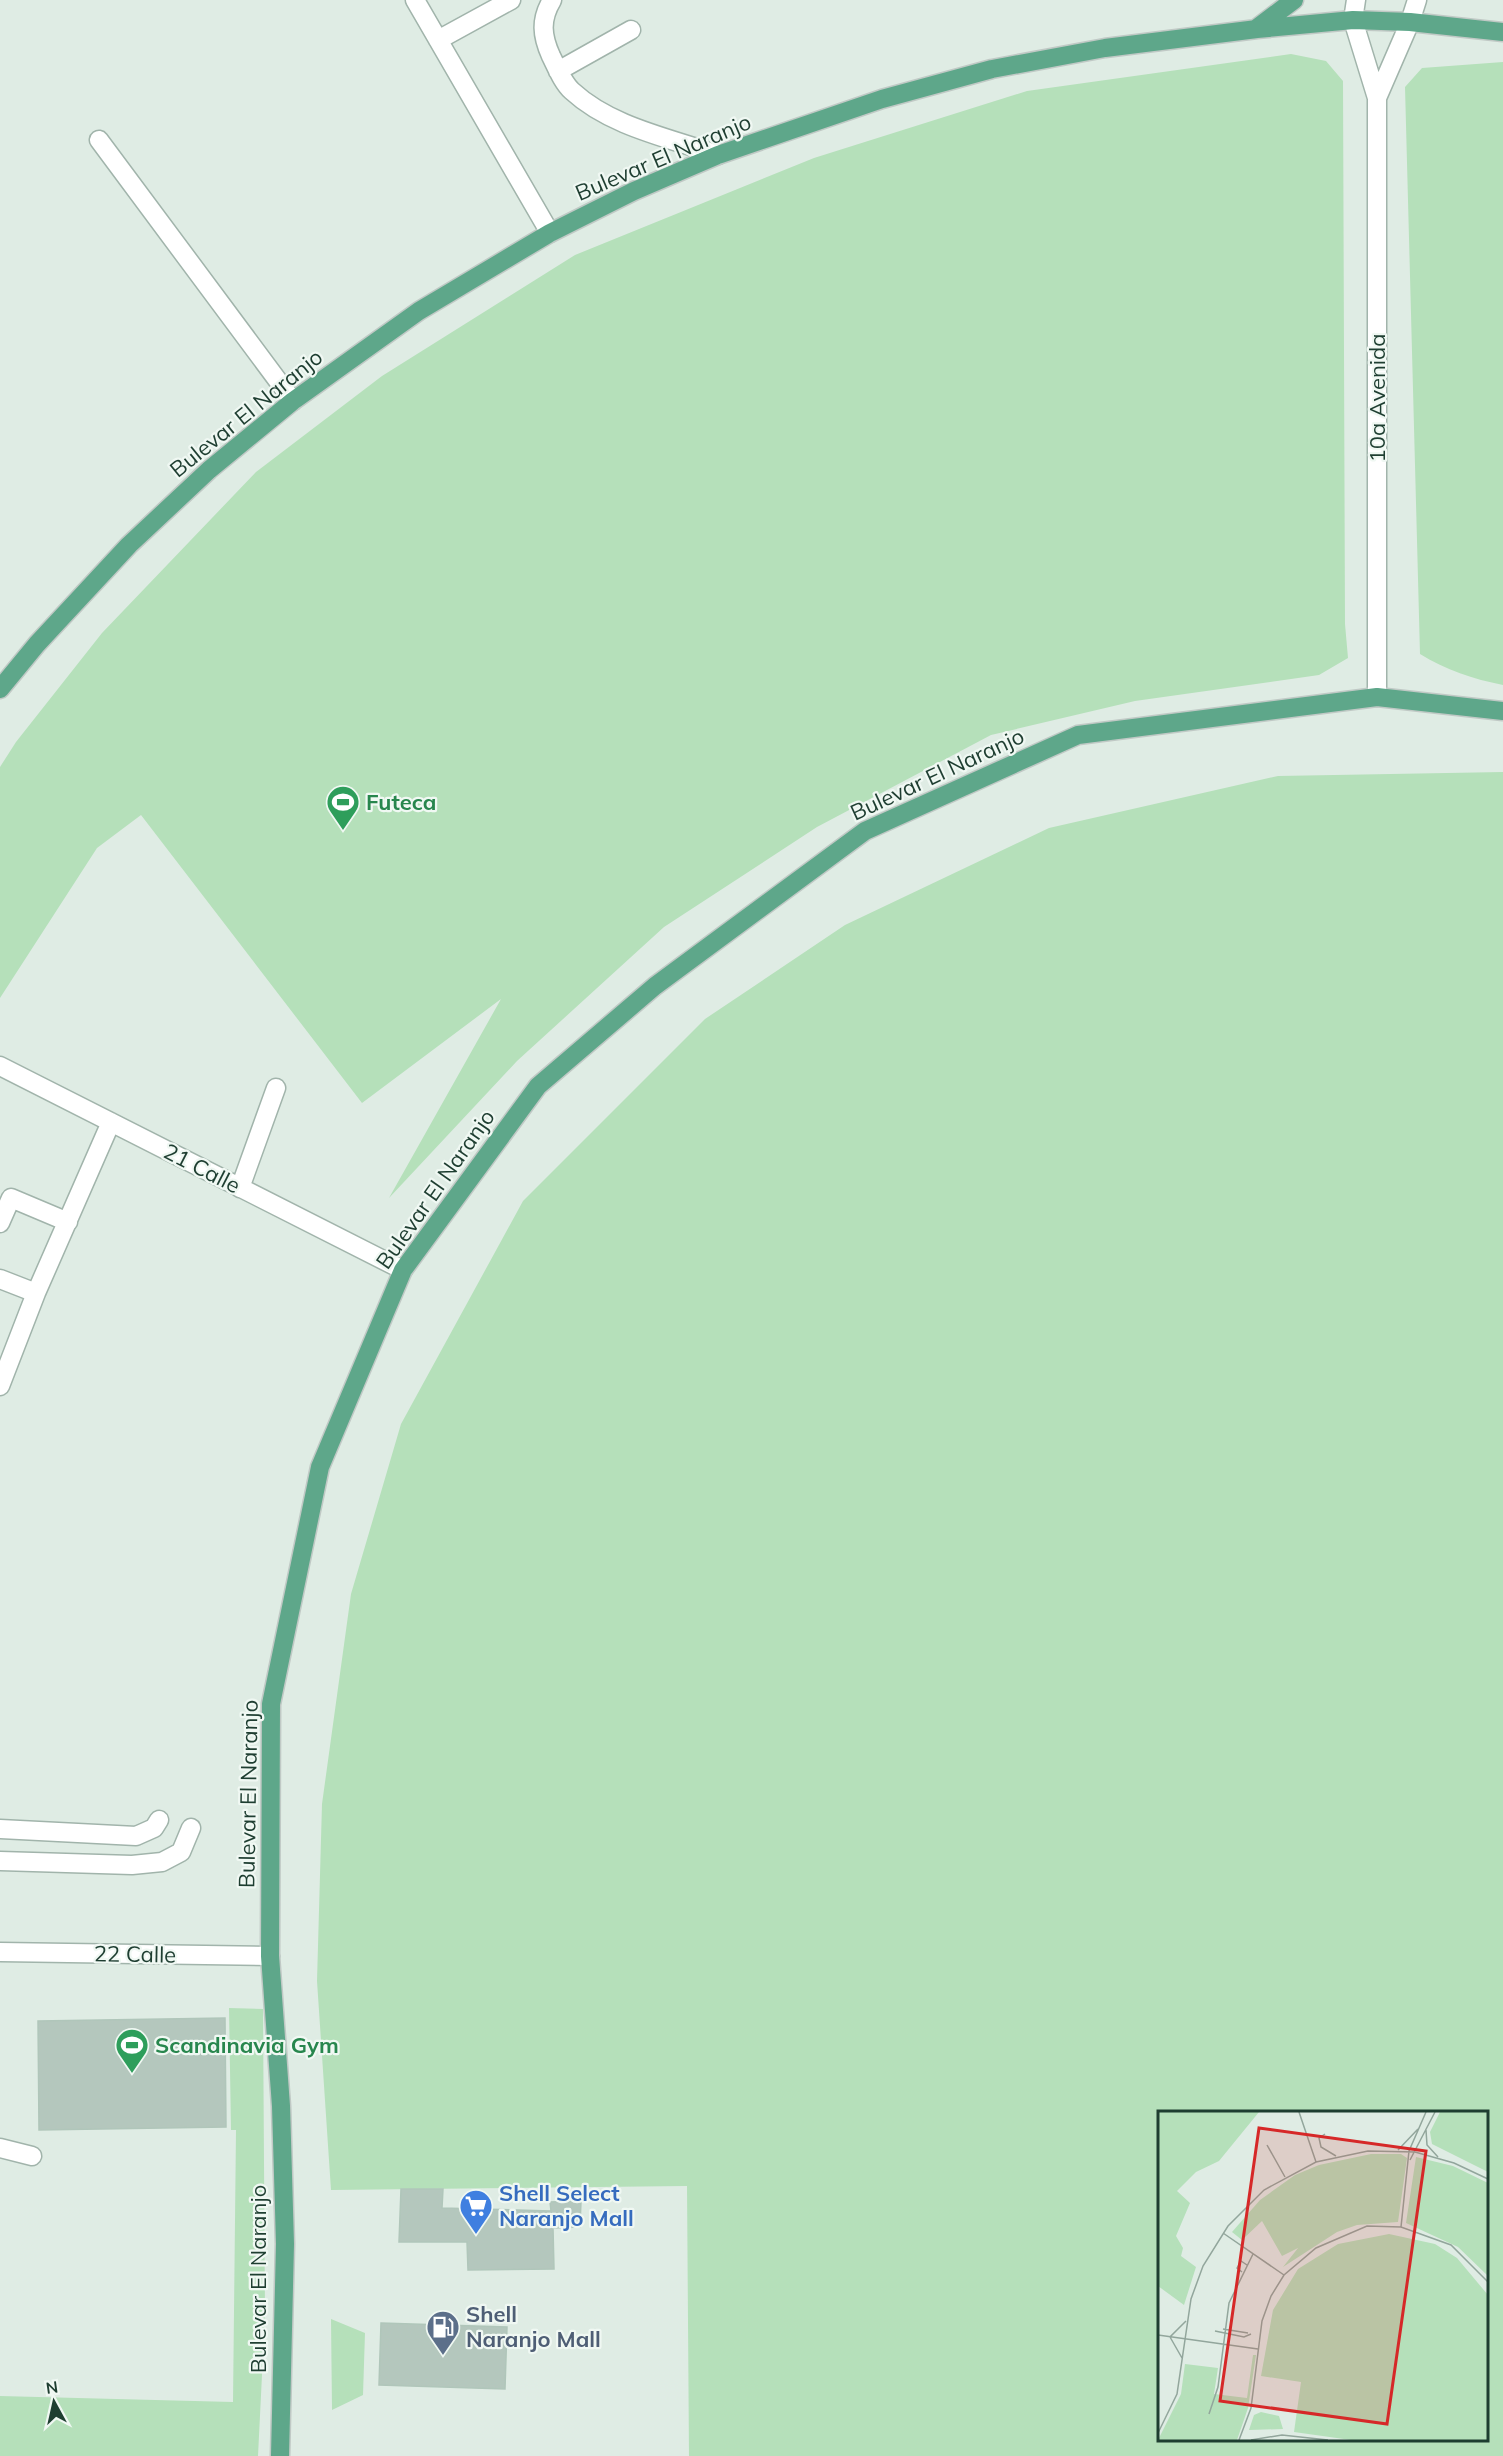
<svg xmlns="http://www.w3.org/2000/svg" width="1503" height="2456" font-family="Mulish,sans-serif">
<rect width="100%" height="100%" fill="#dfece4"/>
<path fill="#b5e0ba" fill-rule="evenodd" d="M1291,54L1326,61L1343,81L1345,624L1348,658L1319,675L1135,701L991,735L817,827L664,927L517,1061L389,1198L501,999L362,1103L141,815L97,848L0,998V767L16,742L102,633L256,472L382,376L575,255L814,158L1027,91Z
M1503,62V685C1473,679 1446,670 1420,654L1405,87L1422,68Z
M1503,772V2456H689L687,2186L331,2190L317,1981L322,1804L351,1594L401,1424L523,1201L705,1019L845,925L1049,828L1278,776ZM1160,2112H1486V2440H1160Z
M229,2008L263,2009L265,2314L258,2456H0V2396L233,2402L236,2130H231Z
M331,2319L365,2333L363,2395L332,2410Z"/>
<path fill="#b4c7bd" stroke="#b0c6ba" stroke-width="1.5" d="M225,2018L226,2127L39,2130L38,2021Z
M401,2189H443L442,2208L551,2211L550,2202L581,2201L580,2227L553,2228L554,2269L468,2270L467,2242H399Z
M381,2323L507,2327L505,2389L379,2385Z"/>
<g fill="none" stroke-linecap="round" stroke-linejoin="round">
<defs>
<path id="minor" d="M415,0L550,233
M552,0C540,20 542,36 551,56C557,68 563,83 572,91C611,127 670,138 718,155
M1356,0L1353,20L1377,98V697
M438,40L511,0
M558,71L631,30
M1377,98L1410,22L1417,0
M99,140L293,401
M0,1066L403,1270
M240,1188L276,1088
M0,1223L11,1198L68,1222
M0,1279L36,1293
M0,1386L36,1293L111,1122
M0,1829L136,1836L154,1828L159,1820
M0,1861L132,1865L162,1862L181,1852L191,1828
M0,1952L270,1956
M0,2148L32,2156"/>
<path id="major" d="M1257,28L1294,0
M0,689L37,644L129,545L209,470L293,401L419,311L550,233L634,191L718,155L882,99L992,69L1105,48L1257,29L1353,20L1410,22L1503,32
M280,2456L285,2244L281,2106L270,1956L271,1704L320,1467L403,1270L538,1086L655,986L865,831L1078,735L1377,697L1503,711"/>
</defs>
<use href="#minor" stroke="#a1b4ab" stroke-width="21"/>
<use href="#major" stroke="#c0c9c5" stroke-width="21"/>
<use href="#minor" stroke="#fff" stroke-width="18"/>
<use href="#major" stroke="#5ea78a" stroke-width="18"/>
</g>
<defs>
<symbol id="stadium-pin" viewBox="-11 -11 22 30"><path d="M0 17L-7.5 6A9.5 9.5 0 1 1 7.5 6Z" fill="#2e9e5b" stroke="#f0f8f3"/><path d="M0-5a6.5 5 0 1 0 0 10a6.5 5 0 1 0 0-10ZM-3.5-1.8h7v3.6h-7Z" fill="#fff"/></symbol>
<symbol id="supermarket-pin" viewBox="-11 -11 22 30"><path d="M0 17L-7.5 6A9.5 9.5 0 1 1 7.5 6Z" fill="#3f7fe0" stroke="#f0f8f3"/><path d="M-6-5.5h2.5l.6 2H6L4.5 2H-2.5L-4.4-4H-6ZM-1.5 3.2a1.3 1.3 0 1 0 .1 0ZM3 3.2a1.3 1.3 0 1 0 .1 0Z" fill="#fff"/></symbol>
<symbol id="fuel-pin" viewBox="-11 -11 22 30"><path d="M0 17L-7.5 6A9.5 9.5 0 1 1 7.5 6Z" fill="#5c6f8a" stroke="#f0f8f3"/><path d="M-5.5-6h7V0h2V4h1.3V-2.5L3-4.5l.8-.8L6-3V5H2.5V1h-1V6h-7ZM-4.2-4.7v3.2H.2V-4.7Z" fill="#fff"/></symbol>
</defs>
<g fill-rule="evenodd">
<use href="#stadium-pin" x="324" y="783" width="38" height="52"/>
<use href="#stadium-pin" x="113" y="2026" width="38" height="52"/>
<use href="#supermarket-pin" x="457" y="2187" width="38" height="52"/>
<use href="#fuel-pin" x="424" y="2308" width="38" height="52"/>
</g>
<g text-anchor="middle" stroke-width="4.5" stroke-linejoin="round" paint-order="stroke">
<g font-size="22" fill="#1e3e31" stroke="#f0f8f3">
<text transform="translate(663 157) rotate(-23)" y="8">Bulevar El Naranjo</text>
<text transform="translate(1377 398) rotate(-90)" y="8">10a Avenida</text>
<text transform="translate(246 413) rotate(-39)" y="8">Bulevar El Naranjo</text>
<text transform="translate(937 774) rotate(-25)" y="8">Bulevar El Naranjo</text>
<text transform="translate(202 1168) rotate(27)" y="8">21 Calle</text>
<text transform="translate(435 1189) rotate(-55)" y="8">Bulevar El Naranjo</text>
<text transform="translate(248 1794) rotate(-89)" y="8">Bulevar El Naranjo</text>
<text transform="translate(135 1954) rotate(1)" y="8">22 Calle</text>
<text transform="translate(258 2279) rotate(-90)" y="8">Bulevar El Naranjo</text>
</g>
<g font-size="22" font-weight="bold" fill="#27864d" stroke="#f0f8f3" text-anchor="start">
<text x="366" y="810">Futeca</text>
<text x="155" y="2053">Scandinavia Gym</text>
</g>
<g font-size="22" font-weight="bold" fill="#366cbe" stroke="#f0f8f3" text-anchor="start">
<text x="499" y="2201">Shell Select<tspan x="499" dy="25">Naranjo Mall</tspan></text>
</g>
<g font-size="22" font-weight="bold" fill="#4e5e75" stroke="#f0f8f3" text-anchor="start">
<text x="466" y="2322">Shell<tspan x="466" dy="25">Naranjo Mall</tspan></text>
</g>
</g>
<g transform="translate(1158 2111)">
<rect width="330" height="330" fill="#dfece4"/>
<path d="M0,1H101L61,50L38,61L19,80L32,92L18,125L25,137L23,145L38,156L26,194L0,175ZM282,1H330V61L274,33L272,21ZM213,43H243L249,47L240,111L199,114L179,121L125,156L140,137L124,145L104,110L84,129L74,121L102,89L137,64L161,54ZM258,46L295,55L330,72V165L300,136L248,112ZM231,123L277,133L299,147L330,184V329H193L136,321L143,271L103,265L115,199L140,158L180,133ZM95,244H98L90,297L79,329H0L23,283L27,253L60,257L56,283L89,287ZM103,301L121,305L125,318L91,319L96,304Z" fill="#b5e0ba"/>
<path fill="none" stroke="#92a69c" stroke-width="1.5" d="M141,1L158,51M268,19L269,34L280,46M167,23L161,27L163,36L178,45M109,34L127,66M240,39L260,18M252,49L277,1M243,116L251,40L268,1M65,122L126,164M84,161L79,157L83,150L89,154M65,218L90,222M57,220L86,226L93,223M0,224L100,238M24,247L12,226L28,210M51,303L60,276L71,192L95,143M0,322L19,283L33,188L45,155L70,115L106,79L158,51L210,40L257,41L296,52L330,68M81,329L93,297L104,210L113,185L126,164L158,137L209,115L243,116L293,134L330,171M93,329L124,324L170,329"/>
<path fill="#d62828" fill-opacity="0.15" stroke="#d62828" stroke-width="3" d="M101,17L268,40L229,313L62,290Z"/>
<rect width="330" height="330" fill="none" stroke="#1e3e31" stroke-width="3"/>
</g>
<g transform="translate(54 2402) rotate(352)" stroke="#f0f8f3" stroke-width="4.5" paint-order="stroke">
<path d="M0-4.5L10 22L0 15L-10 22Z" fill="#1e3e31"/>
<text y="-9" font-size="16" font-weight="bold" text-anchor="middle" fill="#1e3e31">N</text>
</g>
</svg>
